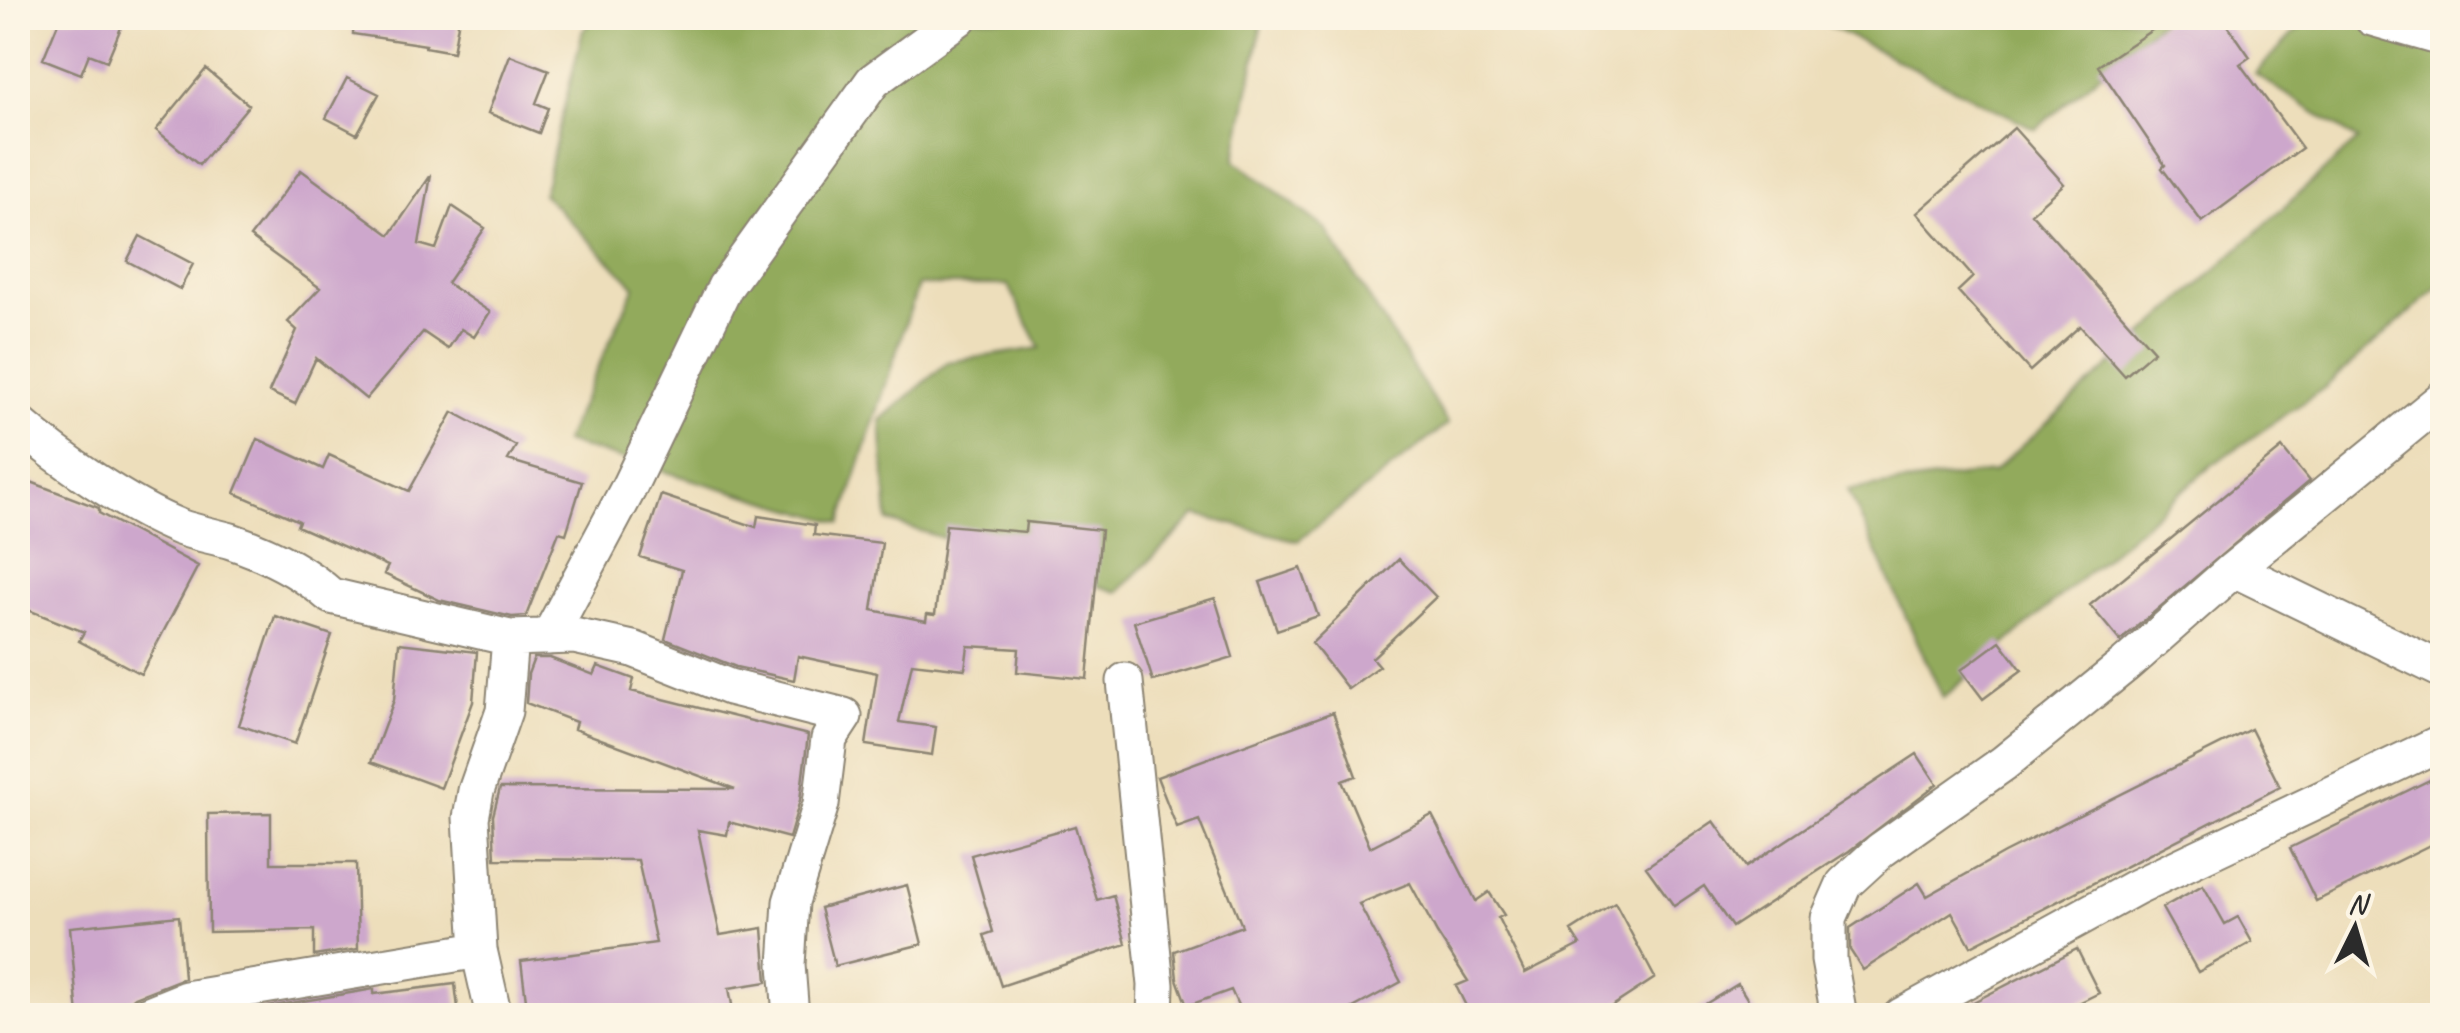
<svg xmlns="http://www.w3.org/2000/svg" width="2460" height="1033" font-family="Caveat,sans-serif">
<rect width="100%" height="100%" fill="#fcf5e5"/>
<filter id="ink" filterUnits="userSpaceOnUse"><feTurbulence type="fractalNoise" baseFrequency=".01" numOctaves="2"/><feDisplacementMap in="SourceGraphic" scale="20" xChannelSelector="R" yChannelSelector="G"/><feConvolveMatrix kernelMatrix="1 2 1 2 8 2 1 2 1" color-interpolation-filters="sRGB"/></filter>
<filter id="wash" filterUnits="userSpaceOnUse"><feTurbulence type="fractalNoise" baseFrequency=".0048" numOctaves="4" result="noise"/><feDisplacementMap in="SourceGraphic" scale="40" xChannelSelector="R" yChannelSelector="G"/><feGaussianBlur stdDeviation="2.25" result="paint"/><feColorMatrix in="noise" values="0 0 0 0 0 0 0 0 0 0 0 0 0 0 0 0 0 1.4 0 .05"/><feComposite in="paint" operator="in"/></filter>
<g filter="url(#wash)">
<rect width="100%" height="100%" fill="#eddebb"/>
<path fill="#92aa5b" stroke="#5e6a43" stroke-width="2.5" d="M595,18H1263L1235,160L1326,229L1448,424L1298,541L1196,515L1118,592L888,521L881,420L948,362L1040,348L1008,285H918L841,523L564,442L635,286L543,194L583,30Z
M1818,18H2164L2036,129L1819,21Z
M2308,18H2442V284L2324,388L2212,465L1943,698L1848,490L1993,472L2358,140L2255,74Z"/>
<g id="blocks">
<path fill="#cda7cc" d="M60,18H125L107,61L89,54L81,74L43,59Z
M354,18H459L453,52L425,47L426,45L353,34Z
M2170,18H2223L2250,57L2240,64L2302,148L2202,222L2162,168L2165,165L2098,66Z
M510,55L549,70L536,103L548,108L539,133L488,113Z
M206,69L249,105L199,165L156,130Z
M347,78L379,94L357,134L326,118Z
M2014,128L2064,184L2031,213L2154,351L2125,376L2080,326L2030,371L1958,291L1973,277L1917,213Z
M301,170L390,235L431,175L419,244L436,249L452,206L485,228L447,283L490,312L474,337L461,329L448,349L423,332L366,399L316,358L295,404L269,392L297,330L288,322L320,288L250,237Z
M140,236L193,264L180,289L127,261Z
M453,412L516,446L508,460L582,482L566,534L559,532L526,616L512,617L439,600L384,574L388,566L297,526L299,521L235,493L258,439L323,469L329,455L409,491Z
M2282,448L2309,481L2120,641L2090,605Z
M18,477L99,508V513L198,566L141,674L79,641L84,632L18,606Z
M661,495L756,527L758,516L815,525L814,535L882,543L872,610L926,621L927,614L935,615L946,525L1025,532L1026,522L1101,530L1087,679L1017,672L1019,649L968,646L965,669L912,663L899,722L936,727L932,755L866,745L877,673L798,656L794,680L736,667L665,639L682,570L640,557Z
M1399,559L1436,597L1372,658L1379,666L1348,689L1312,643Z
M1301,568L1318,616L1277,630L1260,582Z
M1215,598L1233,657L1153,681L1134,622Z
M275,616L332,635L295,744L239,725Z
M2000,641L2022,670L1983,699L1961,670Z
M399,643L477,652L473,702L441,788L371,762L394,700Z
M534,658H550L594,675L598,666L634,679L631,691L808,735L800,800L789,838L729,822L727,835L698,830L720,935L763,928L767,982L729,988L734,1016H528L521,961L656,943L638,860L495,859L493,816L500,788L735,789L574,729L576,722L526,703L528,674Z
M1333,712L1356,776L1342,781L1370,847L1432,815L1476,901L1489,892L1504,915L1498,918L1525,973L1580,945L1571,931L1615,903L1655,978L1597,1016H1471L1456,986L1468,981L1437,933L1410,883L1359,904L1401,982L1338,1016H1243L1231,990L1187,1006L1177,979L1174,951L1242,926L1199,820L1177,828L1157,777Z
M2251,729L2280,787L1971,946L1952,912L1863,970L1850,950V928L1919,883L1927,896L2004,853Z
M1917,754L1937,784L1849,851L1732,927L1704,886L1674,906L1646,867L1714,821L1746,867Z
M2442,774V839L2316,901L2290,848Z
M271,813V863H356L358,949L314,956V930L209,932L208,814Z
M1075,826L1097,900L1113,895L1126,944L1001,986L984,935L993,932L971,855Z
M907,885L922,944L835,966L820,908Z
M2203,885L2225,924L2238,917L2252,942L2198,972L2162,908Z
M179,916L184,978L135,997L127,1004L123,1016H78L70,927Z
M2077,949L2099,993L2052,1016H1946Z
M455,984L459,1016H233V1013L374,989V994Z
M1738,984L1758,1016H1686Z"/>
</g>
</g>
<g filter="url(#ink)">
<use href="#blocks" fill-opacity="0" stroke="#8c8473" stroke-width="2.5"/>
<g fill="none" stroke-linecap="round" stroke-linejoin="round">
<defs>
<path id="minor" d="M2372,18L2442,38
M18,423C59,459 128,506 179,527C195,533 214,536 231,541C266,553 303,571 331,596L510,638L574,636L633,649L729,687L844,716L829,739L821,804L791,902L787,965L791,1016
M2234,569L2442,670
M549,637L628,489L725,287L873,81L959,18
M1125,681L1156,985L1155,1016
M144,1016L186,999L479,950
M494,1016L479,950L471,818L476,791L504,711L510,638
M1839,1016L1829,960V918L1844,884L1881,850L2004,763L2126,664L2234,569L2442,399
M1901,1016L2136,887L2442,742"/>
</defs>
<use href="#minor" stroke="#8c8473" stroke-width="39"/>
<use href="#minor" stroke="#fff" stroke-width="35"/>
</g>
</g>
<rect width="2460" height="1033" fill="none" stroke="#fcf5e5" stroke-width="60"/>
<g transform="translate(2355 928) rotate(5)" stroke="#fcf5e5" stroke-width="8" paint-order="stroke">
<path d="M0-8L18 38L0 25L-18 38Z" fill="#2b2b2b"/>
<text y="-15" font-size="28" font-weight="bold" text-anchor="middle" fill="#2b2b2b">N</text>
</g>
</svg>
